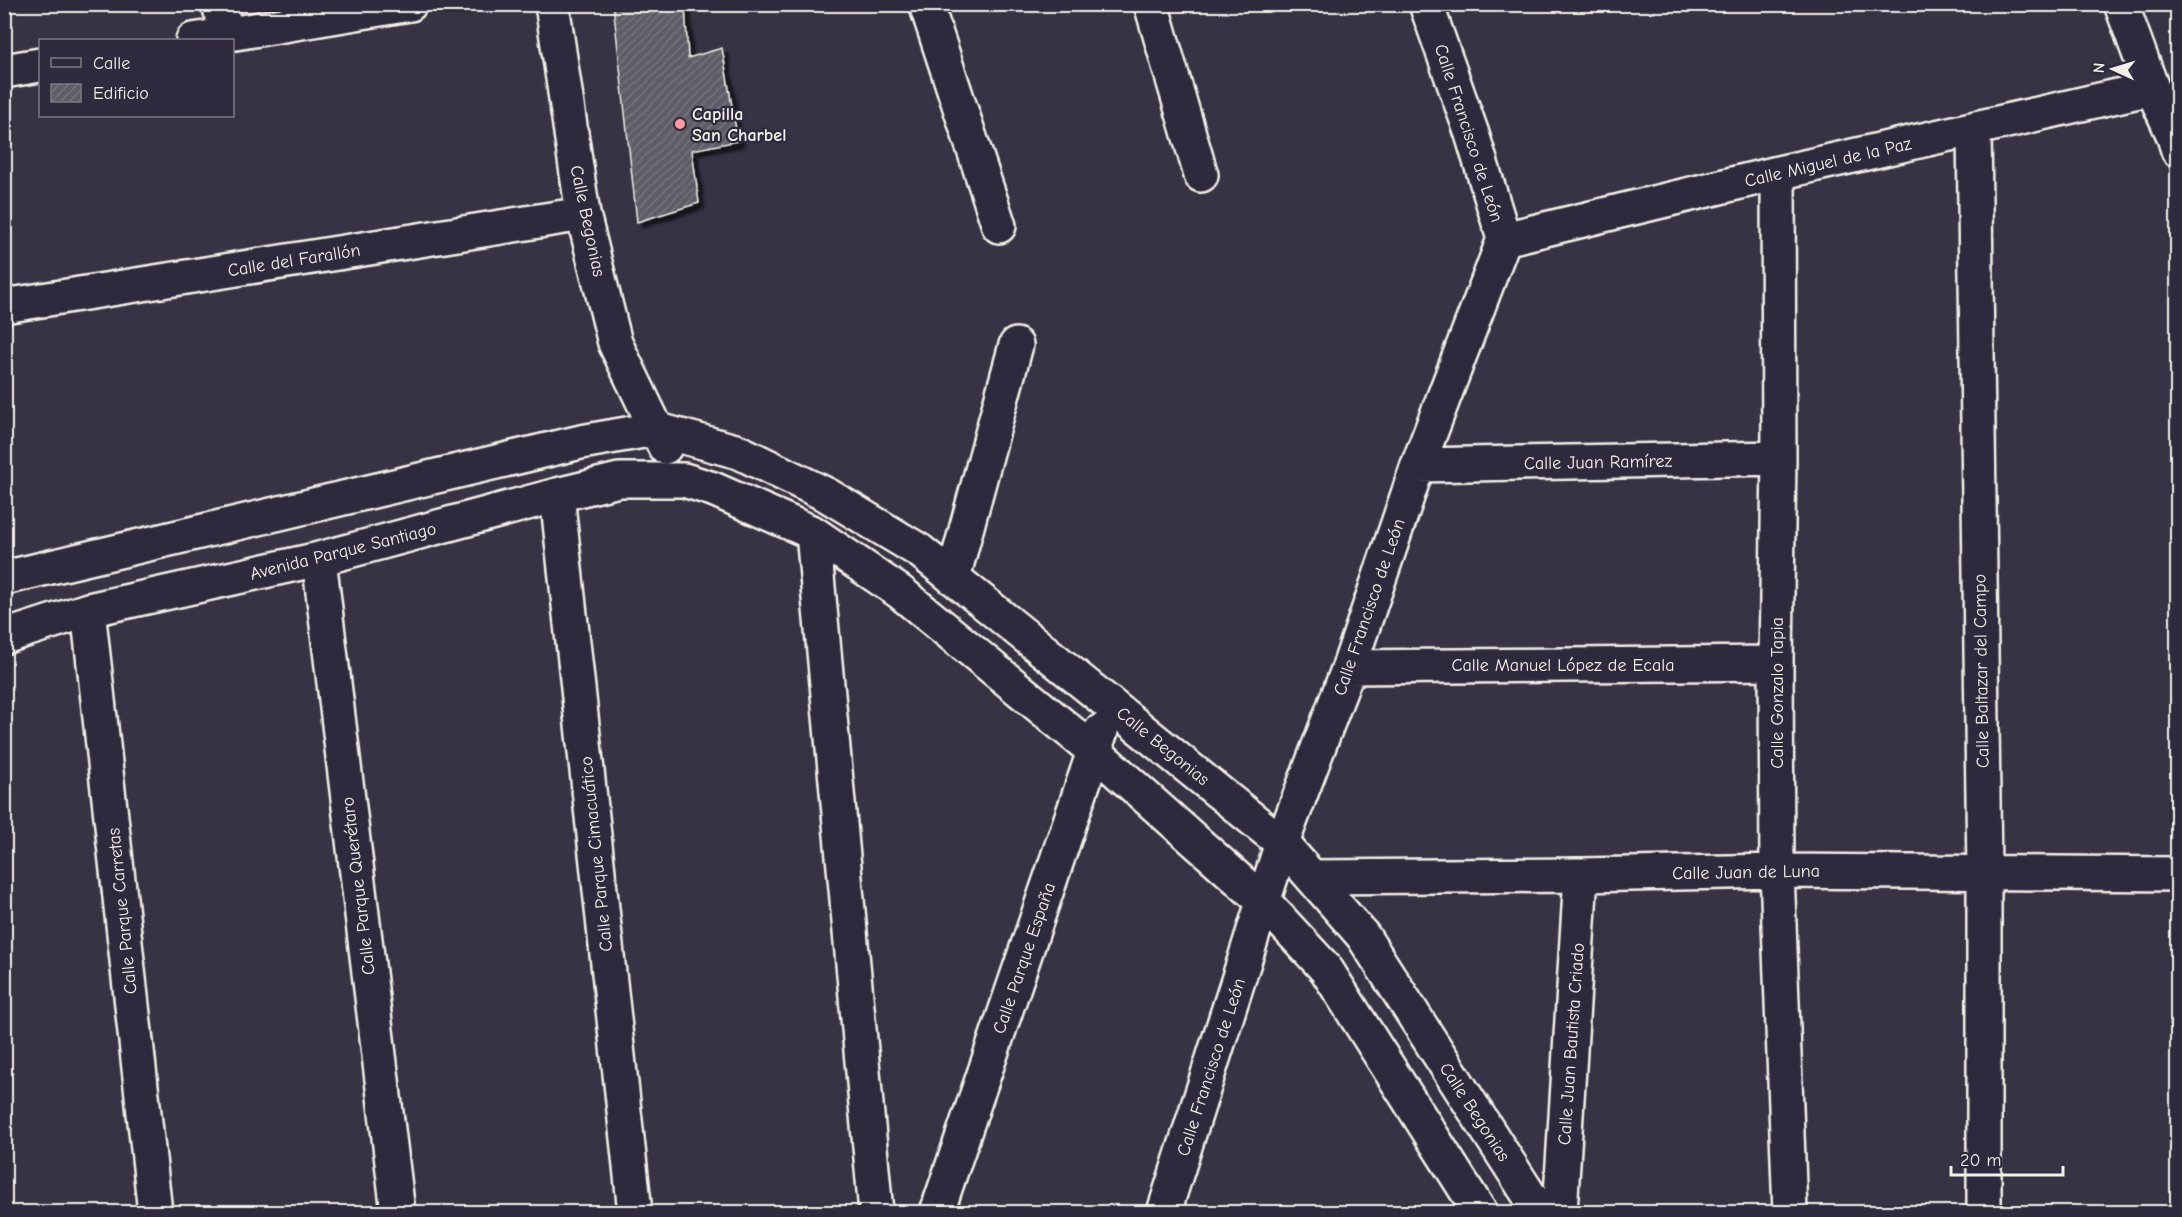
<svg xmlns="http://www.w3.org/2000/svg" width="2182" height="1217" font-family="'Comic Neue',sans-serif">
<defs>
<pattern id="building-hatch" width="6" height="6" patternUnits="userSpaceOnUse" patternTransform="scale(1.5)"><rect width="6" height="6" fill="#5f5c67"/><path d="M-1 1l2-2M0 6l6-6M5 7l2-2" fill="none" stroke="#77747d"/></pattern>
<filter id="shadow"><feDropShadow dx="5.5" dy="5.5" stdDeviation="1.5" flood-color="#0009"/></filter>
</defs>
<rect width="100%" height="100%" fill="#373244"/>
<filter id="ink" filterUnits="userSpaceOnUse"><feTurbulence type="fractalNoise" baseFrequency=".0167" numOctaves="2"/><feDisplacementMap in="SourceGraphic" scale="12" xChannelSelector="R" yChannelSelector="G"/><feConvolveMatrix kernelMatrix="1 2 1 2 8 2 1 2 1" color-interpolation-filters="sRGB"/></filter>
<g filter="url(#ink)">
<path fill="url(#building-hatch)" stroke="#f4f1e8" stroke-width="1.5" filter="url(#shadow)" d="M613,4H685L688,58L722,48L738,141L692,150L699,203L637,222Z"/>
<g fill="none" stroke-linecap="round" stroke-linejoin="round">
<defs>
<path id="minor" d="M219,4L227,35
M552,4L583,214L615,343L665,447
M926,4L999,226
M1151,4L1201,175
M2121,4L2152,88L2173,134L2178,150
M193,40L410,4
M4,71L40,65
M1974,129L1984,872V1212
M1778,173L1779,458L1776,663L1777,871L1790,1212
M1504,239L1778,173L2152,88
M4,306L583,214
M1418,465L1779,458
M557,495L635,1212
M813,533L876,1212
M319,559L398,1212
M4,578L581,442L655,429L739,452L827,495L920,551L1282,843L1363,936L1540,1212
M953,578L1016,345
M88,610L155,1212
M4,637L88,610L319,559L557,495L619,480H684L713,489L813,533L900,592L1094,751L1264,902L1326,969L1480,1212
M1349,667L1776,663
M1314,877L1581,875L1777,871L2178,874
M937,1212L1101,731
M1164,1212L1282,843L1349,667L1418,465L1504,239L1472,134L1426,4
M1560,1212L1581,875"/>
</defs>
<use href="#minor" stroke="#f4f1e8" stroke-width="38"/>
<use href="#minor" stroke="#2f2a3d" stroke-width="33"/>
</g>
</g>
<circle fill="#ff9aa2" stroke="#2f2a3d" stroke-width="2" cx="680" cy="124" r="6"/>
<g text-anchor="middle" stroke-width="4.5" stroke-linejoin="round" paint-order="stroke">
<g font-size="18" font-weight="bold" fill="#f4f1e8" stroke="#2f2a3d" text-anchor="start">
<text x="692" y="120">Capilla<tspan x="692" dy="21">San Charbel</tspan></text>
</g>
<g font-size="18" fill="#f4f1e8" stroke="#2f2a3d">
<text transform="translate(1469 133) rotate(72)" y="6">Calle Francisco de León</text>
<text transform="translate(1828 162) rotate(-13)" y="6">Calle Miguel de la Paz</text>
<text transform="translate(588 221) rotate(78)" y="6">Calle Begonias</text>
<text transform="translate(294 260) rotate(-9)" y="6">Calle del Farallón</text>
<text transform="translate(1598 462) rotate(-1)" y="6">Calle Juan Ramírez</text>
<text transform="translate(343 551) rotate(-14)" y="6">Avenida Parque Santiago</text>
<text transform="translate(1369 607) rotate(-71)" y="6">Calle Francisco de León</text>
<text x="1563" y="671">Calle Manuel López de Ecala</text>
<text transform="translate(1981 671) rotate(-91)" y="6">Calle Baltazar del Campo</text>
<text transform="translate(1777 693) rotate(-90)" y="6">Calle Gonzalo Tapia</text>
<text transform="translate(1163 746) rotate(39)" y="6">Calle Begonias</text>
<text transform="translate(596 854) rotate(-96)" y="6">Calle Parque Cimacuático</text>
<text transform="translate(1746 872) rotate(-1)" y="6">Calle Juan de Luna</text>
<text transform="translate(358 886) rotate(-97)" y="6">Calle Parque Querétaro</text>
<text transform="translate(122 911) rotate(-96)" y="6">Calle Parque Carretas</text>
<text transform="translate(1024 958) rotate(-71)" y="6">Calle Parque España</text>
<text transform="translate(1571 1044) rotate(-86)" y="6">Calle Juan Bautista Criado</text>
<text transform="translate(1211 1067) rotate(-72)" y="6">Calle Francisco de León</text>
<text transform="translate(1475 1112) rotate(57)" y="6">Calle Begonias</text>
</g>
</g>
<rect width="2182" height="1217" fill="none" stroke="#2f2a3d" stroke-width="24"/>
<rect x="12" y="12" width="2158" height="1193" fill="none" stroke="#f4f1e8" stroke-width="2" filter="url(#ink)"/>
<rect x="39" y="39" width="195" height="78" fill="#2f2a3d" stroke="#7e7a81" stroke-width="1.5"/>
<rect x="51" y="58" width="30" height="9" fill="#2f2a3d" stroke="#7e7a81" stroke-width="1.5"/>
<text x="93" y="69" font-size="18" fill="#f4f1e8">Calle</text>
<rect x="51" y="84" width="30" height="18" fill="url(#building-hatch)" stroke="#7e7a81" stroke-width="1.5"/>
<text x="93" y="99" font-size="18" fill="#f4f1e8">Edificio</text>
<g transform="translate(2113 69) rotate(274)" stroke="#2f2a3d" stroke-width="4.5" paint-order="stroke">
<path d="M0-4.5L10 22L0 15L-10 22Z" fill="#f4f1e8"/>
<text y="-9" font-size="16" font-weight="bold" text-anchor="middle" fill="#f4f1e8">N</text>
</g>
<path d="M1951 1166v9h112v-9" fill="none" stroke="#f4f1e8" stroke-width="3"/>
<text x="1960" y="1166" font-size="18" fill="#f4f1e8" stroke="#2f2a3d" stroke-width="4.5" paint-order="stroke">20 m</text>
</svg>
